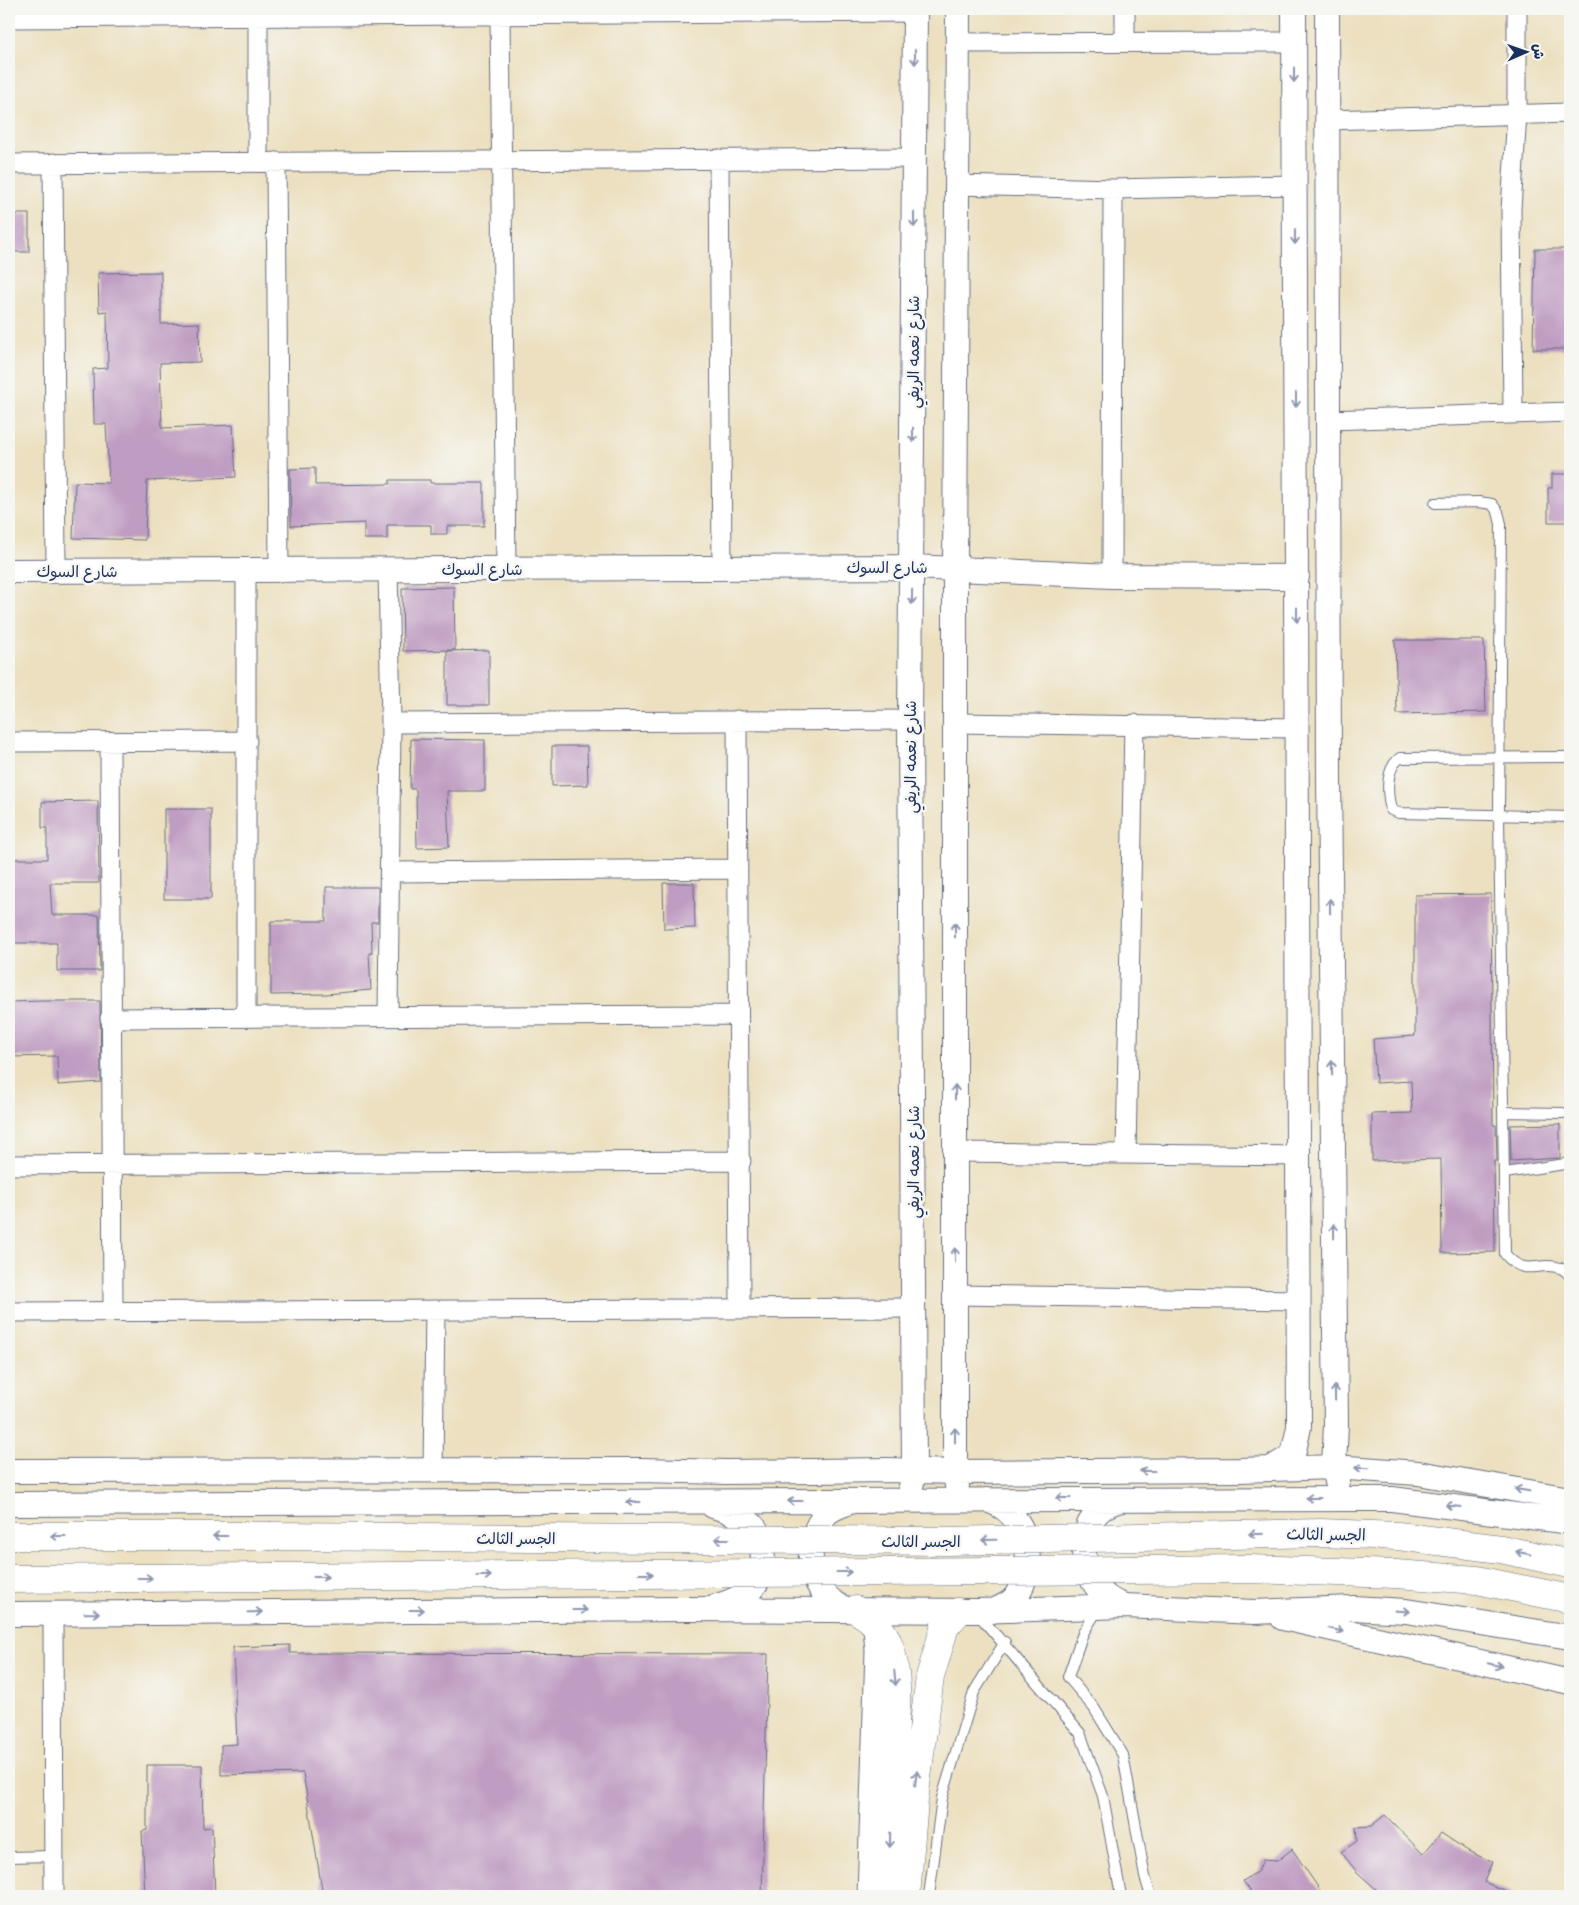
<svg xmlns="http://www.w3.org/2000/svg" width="1579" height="1905" font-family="Delius,'Playpen Sans Arabic',sans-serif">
<rect width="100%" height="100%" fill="#f6f6f2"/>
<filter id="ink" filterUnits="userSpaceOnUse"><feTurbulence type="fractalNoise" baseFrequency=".02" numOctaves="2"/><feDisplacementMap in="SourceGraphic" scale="10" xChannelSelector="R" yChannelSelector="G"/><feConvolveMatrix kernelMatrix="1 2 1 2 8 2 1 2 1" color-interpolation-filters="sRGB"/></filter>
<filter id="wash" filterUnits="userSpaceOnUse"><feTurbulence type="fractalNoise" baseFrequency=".0096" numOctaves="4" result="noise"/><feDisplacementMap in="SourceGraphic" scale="20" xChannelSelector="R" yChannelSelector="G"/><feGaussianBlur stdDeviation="1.12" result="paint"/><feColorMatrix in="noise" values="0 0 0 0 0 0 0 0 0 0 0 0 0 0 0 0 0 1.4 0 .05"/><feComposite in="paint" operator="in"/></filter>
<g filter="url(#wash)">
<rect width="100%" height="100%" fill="#ece0c0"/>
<g id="blocks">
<path fill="#bf9cc2" d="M9,214H29V252H9Z
M1535,249H1570V349H1533Z
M161,272V324L199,323L200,362L160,363L162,428L233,425L236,477L147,481L145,540L73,538L75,482L109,483L106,424H94L93,369L108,368L107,311L99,312L98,273Z
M315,468V485L390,484V480H430V483H484V526H447V534H431V525H387V539H364V523L291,526L290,469Z
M1552,474H1570V522H1548V488H1552Z
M454,587L455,650L403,651L402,588Z
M1395,640H1484L1486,712L1397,714Z
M489,650V705H447V651Z
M411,739L485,740V791H447L449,847L417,848L416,789H410Z
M552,746H587L588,785L552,786Z
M98,801L99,883H50L52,915H99L100,971H57V943H9V859H47V828H42V802Z
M164,809H211V899H164Z
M663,883H694L695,928L664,929Z
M326,887H378V922H371L372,953H369L371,990L326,994L271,995V921H326Z
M1491,894L1493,1125H1496L1497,1161H1494L1495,1252L1442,1253L1441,1159L1372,1161V1114L1412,1113L1411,1081L1376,1083L1373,1039L1415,1036V895Z
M43,1001H100L101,1082L58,1085L57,1056L9,1057V1002Z
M1560,1124V1158L1511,1161L1510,1125Z
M290,1645V1653L768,1654L762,1896H323L303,1773L221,1775V1745L237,1744L233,1647Z
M147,1765H202L203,1828L212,1827L215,1896H145L142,1831L147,1830Z
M1385,1815L1423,1854L1441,1833L1468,1851L1492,1862L1484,1882L1519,1896H1384L1357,1872L1341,1852L1357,1841L1356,1827L1371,1826Z
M1292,1849L1324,1896H1254L1243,1881L1258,1871L1263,1860L1277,1861Z"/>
</g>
</g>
<g filter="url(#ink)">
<use href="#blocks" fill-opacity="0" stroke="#646d80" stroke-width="1"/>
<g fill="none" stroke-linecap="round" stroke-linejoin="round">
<defs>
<path id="service" d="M1435,503L1479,502L1492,504L1498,512L1501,524L1499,816L1505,1254C1526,1279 1539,1260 1560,1268C1564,1269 1567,1273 1570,1275
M1570,757L1400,758C1385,769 1387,793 1391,810L1399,813L1570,817
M1503,1112L1563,1113
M1505,1173L1565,1164
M1098,1609L1083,1633L1068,1677L1094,1708L1123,1755L1145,1877L1151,1896
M978,1614L1080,1733L1103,1796L1121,1896
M9,1857L53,1856
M929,1896L942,1798L974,1692L1005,1642"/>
<path id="minor" d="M1125,9V42
M500,15L506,569
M258,16V162
M9,18L915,12
M958,43L1294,42
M1327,120L1570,113
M719,159L722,568
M276,162L279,570
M53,163L56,571
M9,164L914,158
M957,185L1113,189L1294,185
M1513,414L1511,209L1517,113V9
M1328,420L1570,412
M388,569L391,723L388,1016
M246,570V1017
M1112,576L1113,189
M737,720L740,1309
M391,723L910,720
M955,723L1297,728
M9,742L247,741
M110,742L113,1311
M391,872L738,869
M110,1018L737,1015
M955,1152L1298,1156
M1126,1154L1134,724
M9,1165L741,1161
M955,1295L1299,1300
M9,1312L913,1308
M433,1470L435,1310
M53,1614L54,1896
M867,1896L875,1650L873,1629L870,1625"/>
<path id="tertiary" d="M1327,9L1329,779L1336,1424L1334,1467L1337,1482
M9,571L912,567L1112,576L1297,577
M1272,1468L1293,1455L1299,1427L1294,9
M9,1471L641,1470L726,1472L888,1470L955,1472L1240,1470L1334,1467L1418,1473L1570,1499
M957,1486L955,1472V572L958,9
M911,1487L914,1471L910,720L915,9
M986,1500C1028,1511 1039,1563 1016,1596C1011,1604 1001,1607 993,1611
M1121,1500C1067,1512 1075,1592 1125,1606
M9,1504L1360,1499H1392L1570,1522
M713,1506C727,1510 741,1515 752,1525C766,1538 766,1571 754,1586C745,1597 730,1602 717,1606
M848,1610C809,1596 799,1545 826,1514C832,1508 842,1505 850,1502
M9,1614L685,1609L976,1611L1125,1606L1254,1612L1353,1608L1406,1611L1570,1637
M1283,1618L1570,1682"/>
<path id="secondary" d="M856,1610C871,1618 883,1628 889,1645C901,1679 895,1719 893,1755C891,1802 889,1849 887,1896
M906,1896L914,1800L930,1677L945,1626L958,1612"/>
<path id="primary" d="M9,1536H269
M9,1579L272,1577"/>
</defs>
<use href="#service" stroke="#646d80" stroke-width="12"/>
<use href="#minor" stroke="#646d80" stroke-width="21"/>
<use href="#tertiary" stroke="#646d80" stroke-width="26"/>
<use href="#secondary" stroke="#646d80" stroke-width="29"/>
<use href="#primary" stroke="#646d80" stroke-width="29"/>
<use href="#service" stroke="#fff" stroke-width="10"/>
<use href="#minor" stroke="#fff" stroke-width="19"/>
<use href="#tertiary" stroke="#fff" stroke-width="24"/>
<use href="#secondary" stroke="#fff" stroke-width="28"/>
<use href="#primary" stroke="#fff" stroke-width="28"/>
<defs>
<path id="primary-bridge" d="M269,1536L948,1541L1321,1533L1398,1536L1501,1549L1570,1564
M272,1577L1249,1569L1396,1574L1477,1580L1570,1599"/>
</defs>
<use href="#primary-bridge" stroke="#646d80" stroke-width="29" stroke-linecap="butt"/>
<use href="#primary-bridge" stroke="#fff" stroke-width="28"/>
</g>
<defs><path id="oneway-shaft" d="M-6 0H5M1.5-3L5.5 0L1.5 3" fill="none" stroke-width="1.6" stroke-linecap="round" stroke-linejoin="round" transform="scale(1.25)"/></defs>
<g stroke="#8d97ae">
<use href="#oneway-shaft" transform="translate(915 57) rotate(90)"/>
<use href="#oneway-shaft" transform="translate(1294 75) rotate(90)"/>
<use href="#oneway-shaft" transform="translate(914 220) rotate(90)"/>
<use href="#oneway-shaft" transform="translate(1295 237) rotate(90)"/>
<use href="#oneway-shaft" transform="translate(1296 400) rotate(90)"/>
<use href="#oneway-shaft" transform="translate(913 435) rotate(90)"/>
<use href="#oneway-shaft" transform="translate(912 597) rotate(91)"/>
<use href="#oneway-shaft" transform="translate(1297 615) rotate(90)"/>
<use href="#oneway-shaft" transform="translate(1330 906) rotate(-91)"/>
<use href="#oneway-shaft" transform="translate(955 930) rotate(-90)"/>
<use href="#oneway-shaft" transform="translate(1332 1068) rotate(-91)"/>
<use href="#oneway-shaft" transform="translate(955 1092) rotate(-90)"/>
<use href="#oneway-shaft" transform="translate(1334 1231) rotate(-91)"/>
<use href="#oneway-shaft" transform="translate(955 1255) rotate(-90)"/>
<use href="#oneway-shaft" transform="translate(1335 1393) rotate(-91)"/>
<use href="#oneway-shaft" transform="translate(955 1435) rotate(-90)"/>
<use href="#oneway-shaft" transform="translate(1362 1468) rotate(-178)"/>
<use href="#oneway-shaft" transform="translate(1147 1471) rotate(180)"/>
<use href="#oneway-shaft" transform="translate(1522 1490) rotate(-170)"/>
<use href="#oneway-shaft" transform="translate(1063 1498) rotate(180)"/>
<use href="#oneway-shaft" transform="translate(1313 1498) rotate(-180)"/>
<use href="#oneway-shaft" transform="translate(795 1501) rotate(180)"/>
<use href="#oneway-shaft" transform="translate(633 1502) rotate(180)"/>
<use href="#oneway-shaft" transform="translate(1453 1506) rotate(-173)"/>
<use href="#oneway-shaft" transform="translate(1256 1534) rotate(180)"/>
<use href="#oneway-shaft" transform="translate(58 1536) rotate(-180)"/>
<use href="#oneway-shaft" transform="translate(220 1536) rotate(-180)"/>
<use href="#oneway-shaft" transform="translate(722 1539) rotate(-180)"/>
<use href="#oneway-shaft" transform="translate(989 1540) rotate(179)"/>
<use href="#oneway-shaft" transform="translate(1523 1553) rotate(-168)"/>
<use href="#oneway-shaft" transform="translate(844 1572)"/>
<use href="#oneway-shaft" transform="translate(646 1574)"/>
<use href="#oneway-shaft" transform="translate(484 1576)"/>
<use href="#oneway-shaft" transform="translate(321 1577)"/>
<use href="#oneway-shaft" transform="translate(145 1578)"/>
<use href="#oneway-shaft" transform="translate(417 1610)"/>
<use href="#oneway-shaft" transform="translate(580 1610)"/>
<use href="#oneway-shaft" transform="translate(1402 1611) rotate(4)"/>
<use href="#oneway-shaft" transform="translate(255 1612) rotate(-1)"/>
<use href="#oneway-shaft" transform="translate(92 1613) rotate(-1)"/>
<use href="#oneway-shaft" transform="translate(1336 1630) rotate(13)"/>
<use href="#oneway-shaft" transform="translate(1495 1665) rotate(13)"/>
<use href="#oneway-shaft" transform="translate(895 1678) rotate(84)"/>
<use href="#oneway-shaft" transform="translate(916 1778) rotate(-83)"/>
<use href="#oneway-shaft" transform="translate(890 1840) rotate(92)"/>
</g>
</g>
<g text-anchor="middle" stroke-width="5" stroke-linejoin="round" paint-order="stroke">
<g font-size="16" fill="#1b2f5e" stroke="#f6f6f2">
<text transform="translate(913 352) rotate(-90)" y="6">شارع نعمه الريفي</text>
<text x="887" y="573">شارع السوك</text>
<text x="482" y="575">شارع السوك</text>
<text x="77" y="577">شارع السوك</text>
<text transform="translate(910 757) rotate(-90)" y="6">شارع نعمه الريفي</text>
<text transform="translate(913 1162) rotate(-90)" y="6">شارع نعمه الريفي</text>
<text transform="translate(1326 1534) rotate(1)" y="6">الجسر الثالث</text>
<text x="516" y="1544">الجسر الثالث</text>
<text x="921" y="1547">الجسر الثالث</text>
</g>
</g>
<rect width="1579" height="1905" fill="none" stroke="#f6f6f2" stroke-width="30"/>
<g transform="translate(1526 52) rotate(88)" stroke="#f6f6f2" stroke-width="4" paint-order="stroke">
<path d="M0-4L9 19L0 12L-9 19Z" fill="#1b2f5e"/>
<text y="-8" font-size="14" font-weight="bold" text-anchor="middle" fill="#1b2f5e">ش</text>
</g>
</svg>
